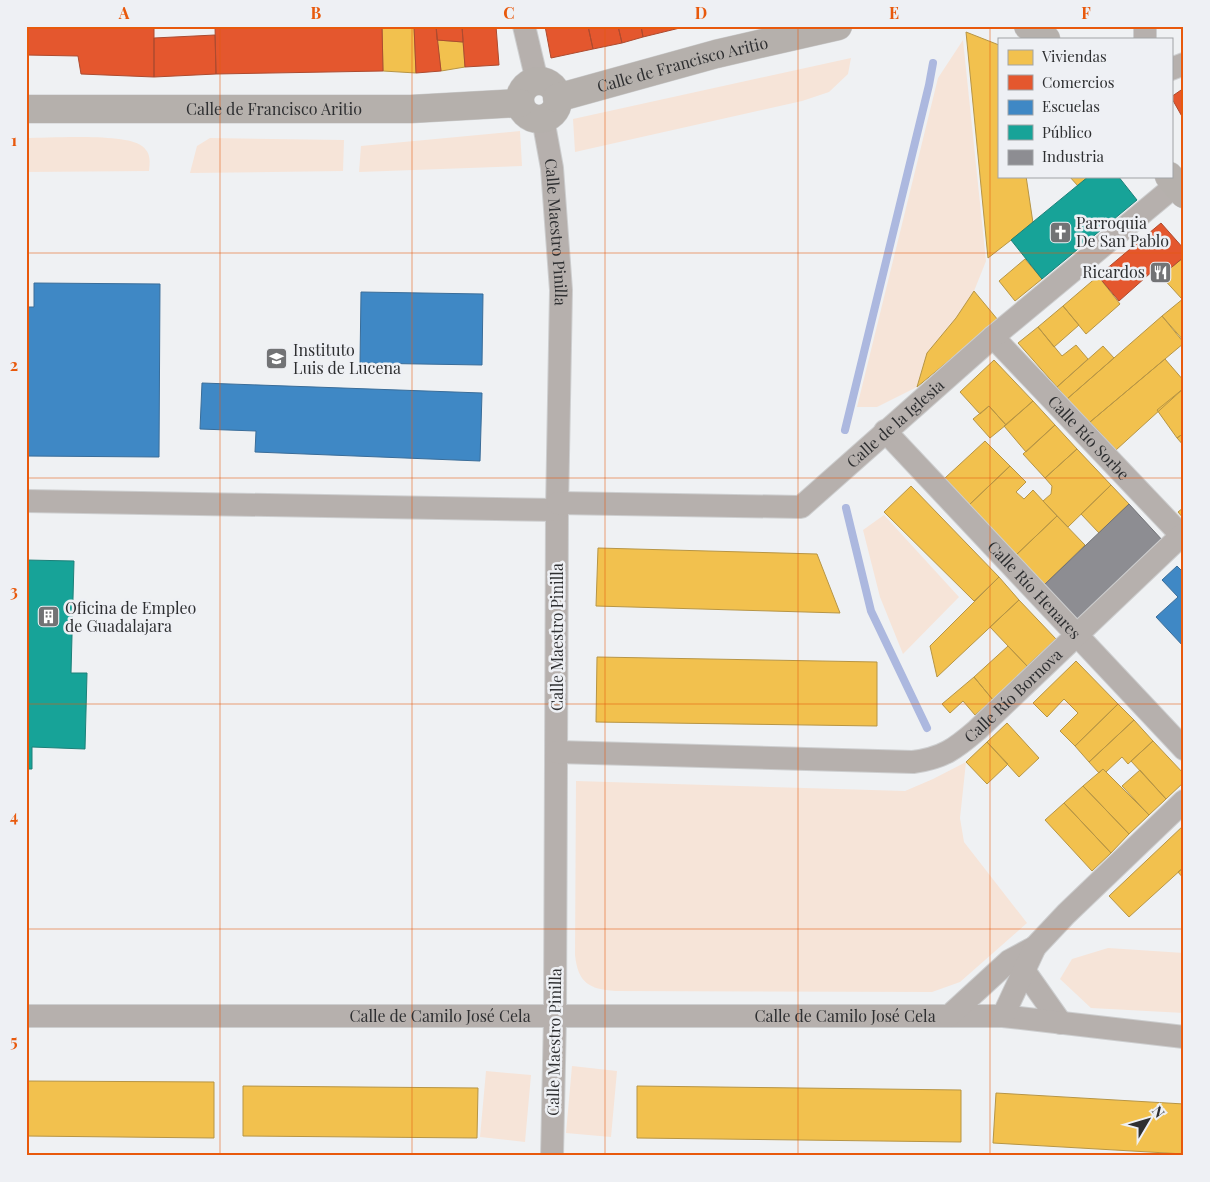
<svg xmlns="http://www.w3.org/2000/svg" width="1210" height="1182" font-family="'Playfair Display',serif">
<rect width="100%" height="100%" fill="#eff1f3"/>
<path fill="#f6e4d8" d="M963,40L986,261L974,291L956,318L927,353L917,387L877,407H857L938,78Z
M851,58L848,74L829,92L802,101L575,152L573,119Z
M520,131L522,166L359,172L361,146Z
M26,138C50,138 126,133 142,146C151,153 150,161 149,171L26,172Z
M210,138L344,140L343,171L190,173L197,146Z
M884,515L959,597L903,654L880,597L863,530Z
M966,762L960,818L964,842L1027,923L960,982L932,992L615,991C589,989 578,983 575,955L576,781L905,791L933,779Z
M1108,948L1184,953V1013L1091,1008L1060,979L1072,959Z
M572,1066L617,1071L611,1137L566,1133Z
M486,1071L531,1075L525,1142L480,1137Z"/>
<path fill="#f2c14e" stroke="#b79545" d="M382,26H414L416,73L383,71Z
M966,32L999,45V176H1026L1033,223L988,258Z
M437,40L463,42L465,67L441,71Z
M1069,176H1089L1078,186Z
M1184,257V298L1182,299L1161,276Z
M1025,259L1042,279L1015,301L999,281Z
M1098,276L1120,304L1086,334L1063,306Z
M974,291L998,320L917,387L927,353L956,318Z
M1184,298V341L1162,316Z
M1063,306L1079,325L1054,347L1038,327Z
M1162,316L1184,343L1090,422L1067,399Z
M1038,327L1062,356L1076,345L1088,359L1057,387L1018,343Z
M1103,346L1114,358L1067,399L1057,387Z
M1165,359L1184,381V388L1116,450L1090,422Z
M994,360L1033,401L1006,425L989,406L980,414L960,392Z
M1184,388V433L1177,438L1157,410Z
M1033,401L1055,425L1026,452L1004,426Z
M989,406L1006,425L990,438L973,419Z
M1055,425L1077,449L1045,478L1023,454Z
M1184,433V446L1177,438Z
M985,441L1010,466L969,505L945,478Z
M1077,449L1111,485L1068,527L1043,501L1051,494L1052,486L1045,478Z
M1010,466L1026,482L1016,492L1024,499L1033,490L1057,516L1015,556L969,505Z
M1111,485L1129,504L1099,533L1081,514Z
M911,486L999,577L974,601L884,512Z
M1184,507V519L1178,512Z
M1057,516L1085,545L1043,586L1015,556Z
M598,548L817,554L840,613L596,606Z
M999,577L1019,600L937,677L930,646Z
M1019,600L1056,639L1027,666L990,627Z
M1008,646L1027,666L993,700L974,677Z
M597,657L877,662V726L596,722Z
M1076,661L1118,704L1075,746L1060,731L1078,713L1064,699L1047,717L1033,703Z
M974,677L993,700L975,715L963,701L950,713L942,704Z
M1118,704L1134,720L1089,762L1075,746Z
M1134,720L1153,741L1128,764L1122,757L1106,772L1103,769L1099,773L1089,762Z
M1007,723L1039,758L1019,777L987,742Z
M1153,741L1184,774V782L1166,799L1131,761Z
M987,742L1008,764L987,784L966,762Z
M1103,769L1149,815L1129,834L1083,786Z
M1140,770L1166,799L1149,815L1122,786Z
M1083,786L1129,834L1111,853L1064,803Z
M1064,803L1111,853L1092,871L1045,820Z
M1184,825V867L1129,917L1109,896Z
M1184,867V879L1178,872Z
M26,1081L214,1082V1138L26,1136Z
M243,1086L478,1088L477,1138L243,1136Z
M637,1086L961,1090V1142L637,1138Z
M996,1093L1184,1104V1154L993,1143Z"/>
<path fill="#e4572e" stroke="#ad4b2f" d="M26,26H154V77L81,74L78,56L26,55Z
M215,26H382L383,71L216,74Z
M414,26H436L441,71L416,73Z
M436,26H462L463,42L437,40Z
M462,26H496L499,65L465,67Z
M545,26H588L593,49L551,58Z
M588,26H618L622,43L593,49Z
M618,26H641L643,37L622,43Z
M641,26H688L643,37Z
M215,35L216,74L154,77V38Z
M1184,88V120L1171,97Z
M1161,223L1184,249V257L1161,276L1155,269L1119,301L1098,276Z"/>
<path fill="#3f88c5" stroke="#3a6d99" d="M34,283L160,284L159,457L26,456V307H34Z
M361,292L483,294L482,365L360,363Z
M202,383L482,393L480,461L255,452L256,431L200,429Z
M1177,566L1184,573V647L1156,617L1178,597L1162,580Z"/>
<path fill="#17a398" stroke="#1e8079" d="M1089,176H1118L1137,200L1042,279L1011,240Z
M26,560L74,561L71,673H87L85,749L32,747V769H26Z"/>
<path fill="#8d8d92" stroke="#707175" d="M1129,504L1164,542L1078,623L1043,586Z"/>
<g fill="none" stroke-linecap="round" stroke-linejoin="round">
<path stroke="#acb8df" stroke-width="8" d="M845,430L929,85L933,63
M846,508L871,611L927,728"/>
<defs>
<g id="street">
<path d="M524,26L537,81"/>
<path d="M1145,26V39"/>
<path d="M1171,69L1184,64"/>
<path id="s1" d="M543,119L552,168L561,290L557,510L555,1017L552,1156"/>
<path id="s2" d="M993,337L1184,538"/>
<path id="s3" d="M885,431L1184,749"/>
<path d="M26,501L557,510"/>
<path id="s4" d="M558,503L801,507L993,337L1176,185"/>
<path id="s5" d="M557,752L913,762C943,758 955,749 977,730L1182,535"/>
<path d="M1023,969L1061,1023"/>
<path id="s6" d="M26,1016H1003L1184,1037"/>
<path d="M949,1016L1009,961L1035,947"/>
<path d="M1003,1016L1035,947L1066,914L1184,801"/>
</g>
<g id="secondary">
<path d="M1028,26L1046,39"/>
<circle cx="539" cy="100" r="19"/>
<path id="s7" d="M557,98L716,54L838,26"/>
<path id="s8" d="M26,109H411L520,103"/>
<path d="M1169,176L1184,194"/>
</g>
</defs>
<use href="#street" stroke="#cdcecf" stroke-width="24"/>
<use href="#secondary" stroke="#cdcecf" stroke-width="29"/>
<use href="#street" stroke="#b6b0ad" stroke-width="22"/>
<use href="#secondary" stroke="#b5b0ac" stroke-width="28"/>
</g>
<path fill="none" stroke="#e8590c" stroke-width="1" stroke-opacity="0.55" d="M220,26V1156M412,26V1156M605,26V1156M798,26V1156M990,26V1156M26,253H1184M26,478H1184M26,704H1184M26,929H1184"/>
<defs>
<symbol id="church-square" viewBox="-11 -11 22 22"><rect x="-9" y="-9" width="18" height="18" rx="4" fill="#727375" stroke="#eef0f4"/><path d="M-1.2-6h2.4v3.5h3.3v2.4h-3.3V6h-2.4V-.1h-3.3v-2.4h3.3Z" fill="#fff"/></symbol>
<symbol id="restaurant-square" viewBox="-11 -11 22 22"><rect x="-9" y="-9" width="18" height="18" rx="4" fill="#727375" stroke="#eef0f4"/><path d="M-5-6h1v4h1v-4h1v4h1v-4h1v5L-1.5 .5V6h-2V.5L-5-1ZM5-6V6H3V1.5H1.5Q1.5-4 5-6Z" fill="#fff"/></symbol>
<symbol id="university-square" viewBox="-11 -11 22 22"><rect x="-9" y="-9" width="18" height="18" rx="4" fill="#727375" stroke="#eef0f4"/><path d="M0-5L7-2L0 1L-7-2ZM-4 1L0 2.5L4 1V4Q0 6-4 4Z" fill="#fff"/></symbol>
<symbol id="building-square" viewBox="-11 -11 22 22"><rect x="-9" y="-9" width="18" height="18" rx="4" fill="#727375" stroke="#eef0f4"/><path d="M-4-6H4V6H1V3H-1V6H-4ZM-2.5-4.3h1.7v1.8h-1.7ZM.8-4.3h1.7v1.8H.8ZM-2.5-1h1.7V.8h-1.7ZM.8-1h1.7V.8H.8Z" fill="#fff"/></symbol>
</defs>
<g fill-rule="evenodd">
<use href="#church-square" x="1048" y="220" width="25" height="25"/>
<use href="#restaurant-square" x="1148" y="260" width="25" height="25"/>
<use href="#university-square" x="264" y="346" width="25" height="25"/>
<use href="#building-square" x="36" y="604" width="25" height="25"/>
</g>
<g text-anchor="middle" stroke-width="5" stroke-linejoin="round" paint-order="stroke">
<g font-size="16" fill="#2e2f31" stroke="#eef0f4">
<text dy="6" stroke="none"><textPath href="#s7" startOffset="130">Calle de Francisco Aritio</textPath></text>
<text dy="6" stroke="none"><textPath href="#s8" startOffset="248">Calle de Francisco Aritio</textPath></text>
<text dy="6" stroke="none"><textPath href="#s1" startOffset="114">Calle Maestro Pinilla</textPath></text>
<text dy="6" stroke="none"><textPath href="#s4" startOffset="369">Calle de la Iglesia</textPath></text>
<text dy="6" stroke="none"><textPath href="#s2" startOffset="139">Calle Río Sorbe</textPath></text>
<text dy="6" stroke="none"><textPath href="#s3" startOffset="218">Calle Río Henares</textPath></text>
<text transform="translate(557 637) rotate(-90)" y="6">Calle Maestro Pinilla</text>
<text dy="6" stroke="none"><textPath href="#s5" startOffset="479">Calle Río Bornova</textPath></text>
<text dy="6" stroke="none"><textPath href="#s6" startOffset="414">Calle de Camilo José Cela</textPath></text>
<text dy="6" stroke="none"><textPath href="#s6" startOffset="819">Calle de Camilo José Cela</textPath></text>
<text transform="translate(554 1042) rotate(-89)" y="6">Calle Maestro Pinilla</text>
</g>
<g font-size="16" fill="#2e2f31" stroke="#eef0f4" text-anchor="start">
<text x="1076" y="229">Parroquia<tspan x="1076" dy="18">De San Pablo</tspan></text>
<text x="1145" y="278" text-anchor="end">Ricardos</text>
<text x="293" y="356">Instituto<tspan x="293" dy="18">Luis de Lucena</tspan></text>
<text x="65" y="614">Oficina de Empleo<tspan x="65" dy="18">de Guadalajara</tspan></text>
</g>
</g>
<rect width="1210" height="1182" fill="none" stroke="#eef0f4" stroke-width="55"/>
<rect x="998" y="38" width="175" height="140" fill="#eef0f4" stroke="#a1a3a6"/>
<rect x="1008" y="50" width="25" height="15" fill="#f2c14e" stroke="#a1a3a6"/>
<text x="1042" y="62" font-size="15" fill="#2e2f31">Viviendas</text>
<rect x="1008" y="75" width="25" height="15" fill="#e4572e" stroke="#a1a3a6"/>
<text x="1042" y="88" font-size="15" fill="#2e2f31">Comercios</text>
<rect x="1008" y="100" width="25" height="15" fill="#3f88c5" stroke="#a1a3a6"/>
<text x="1042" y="112" font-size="15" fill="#2e2f31">Escuelas</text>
<rect x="1008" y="125" width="25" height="15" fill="#17a398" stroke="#a1a3a6"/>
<text x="1042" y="138" font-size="15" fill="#2e2f31">Público</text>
<rect x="1008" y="150" width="25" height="15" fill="#8d8d92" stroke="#a1a3a6"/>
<text x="1042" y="162" font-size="15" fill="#2e2f31">Industria</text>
<g transform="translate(1148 1120) rotate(52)" stroke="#eef0f4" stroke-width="4" paint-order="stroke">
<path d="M0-4L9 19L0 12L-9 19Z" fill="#2e2f31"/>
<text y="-8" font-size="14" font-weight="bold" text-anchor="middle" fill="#2e2f31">N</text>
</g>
<rect x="28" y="28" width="1154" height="1126" fill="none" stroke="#e8590c" stroke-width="2"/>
<g font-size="16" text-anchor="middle" font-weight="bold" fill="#e8590c">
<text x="124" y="19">A</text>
<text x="316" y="19">B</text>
<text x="509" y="19">C</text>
<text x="701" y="19">D</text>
<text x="894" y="19">E</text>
<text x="1086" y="19">F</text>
<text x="14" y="146">1</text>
<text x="14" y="371">2</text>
<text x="14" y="597">3</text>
<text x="14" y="822">4</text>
<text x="14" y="1047">5</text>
</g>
</svg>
